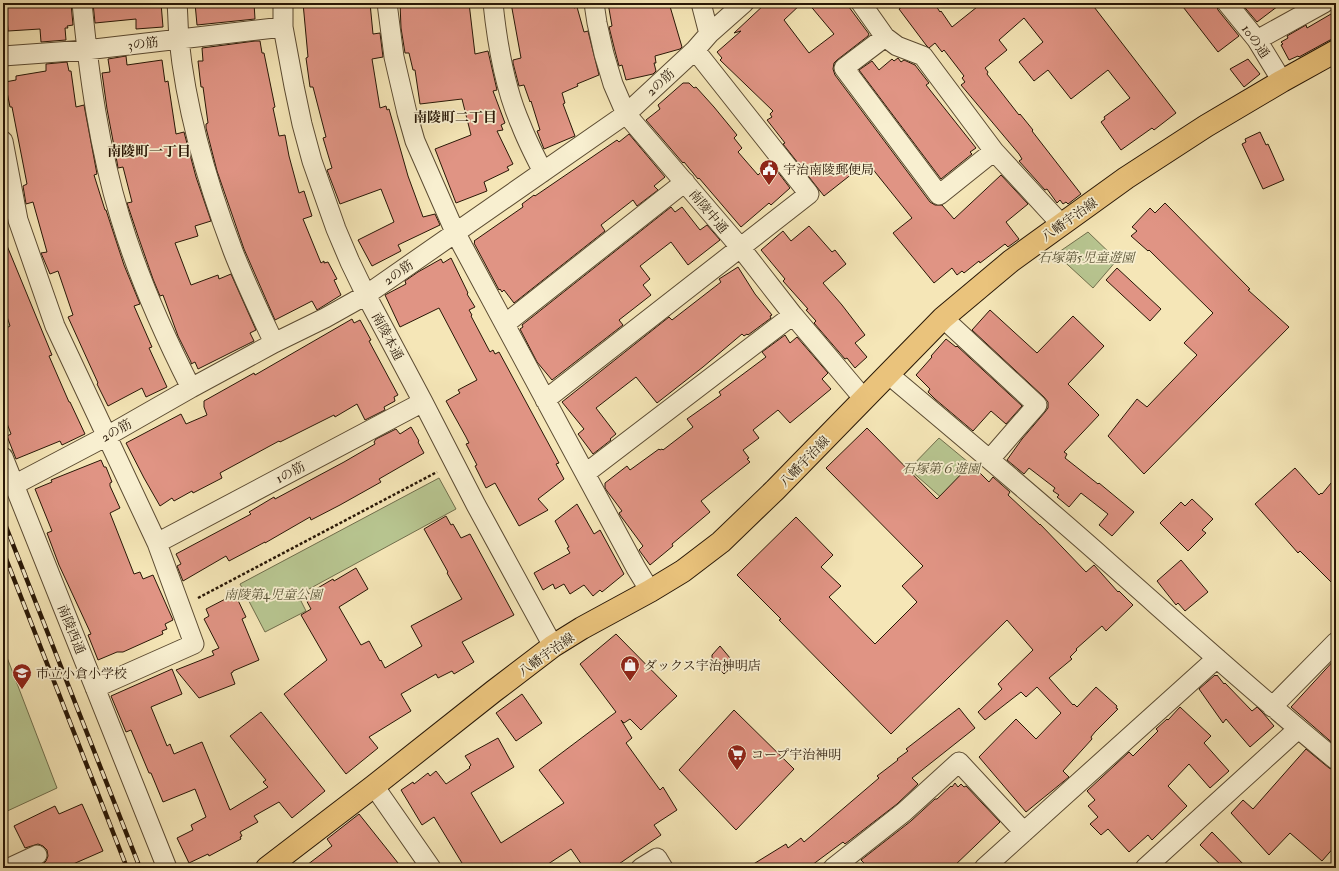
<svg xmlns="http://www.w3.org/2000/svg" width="1339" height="871" font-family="'IM FELL Double Pica','Noto Serif JP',serif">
<rect width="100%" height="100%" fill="#f5e6b7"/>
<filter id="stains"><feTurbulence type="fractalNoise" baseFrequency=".005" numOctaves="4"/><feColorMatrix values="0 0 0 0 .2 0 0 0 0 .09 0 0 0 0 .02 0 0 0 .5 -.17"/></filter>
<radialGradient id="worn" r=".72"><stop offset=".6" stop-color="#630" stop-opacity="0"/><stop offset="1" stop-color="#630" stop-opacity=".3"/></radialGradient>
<path fill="#b8c691" stroke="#706e4c" d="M1088,232L1117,260L1093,288L1056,254Z
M939,438L974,467L944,500L909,469Z
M439,478L456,509L298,595L306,611L265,632L240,584Z
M3,647L57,788L3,813Z"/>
<path fill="#e09484" stroke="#281706" d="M46,3H71L73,25L67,26L68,28H65L66,40L41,42L40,29L8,31L6,6Z
M93,3H161L163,27L136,29V19L95,23Z
M195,3H254L255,19L197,25Z
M303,3H370L373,34L380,33L383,57L372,59L380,108L386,106L387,110L389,109L408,176L423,217L435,214L440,225L398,245L401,251L372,266L358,240L394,222L381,189L340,204L327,170L332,168L323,138L326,137L313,87H310L306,58L308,57Z
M400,3H469L475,54L488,51L497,90L493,91L505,123L501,125L503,130L497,131L513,164L507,167L509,170L484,182L487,191L456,203L435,149L471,135L462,99L420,104L415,70H413L409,53H405L401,28Z
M511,3H573L574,8L577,7L584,32L588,31L599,75L577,84L578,86L562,93L565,103L563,104L575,136L544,149L537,131L540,130L531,101L530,102L524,85L519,86L513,63V60L521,58Z
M608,3H669L682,47L680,49L655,56L656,63H654L656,71L653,74L626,80L622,65L619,66L615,51L609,27L612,26Z
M766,3H802L784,20L809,53L834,34L808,3H846L869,34L868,36L837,60L834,63L833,69L835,75L930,202L935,205H942L954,219L1001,175L1028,204L1006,222L1019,239L1008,247L1005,244L980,263L979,261L964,273L962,271L957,275L952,268L934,283L893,233L912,218L867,162L824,196L783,144L785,143L767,120L772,117L770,114L773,111L720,60L722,58L717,52L741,31L734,33Z
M908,3H934L940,12L941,11L952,27L982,3H1091L1176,113L1154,130L1152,128L1121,150L1101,122L1105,119L1104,117L1130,98L1108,70L1071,99L1048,70L1034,81L1019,62L1043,42L1024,18L999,40L1007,50L985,68L988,72L987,74L1019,115L1020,114L1033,130L1032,131L1081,194L1068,204L1066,202L1063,204L1060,200L1057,203L1047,189L1045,190L1019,161L1022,159L1019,154L961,85L965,82L962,78L964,76L944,50L942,52L935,43L929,48L926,45L899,9Z
M1180,3H1216L1218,10L1239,36L1218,52Z
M1241,3H1282L1257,22Z
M1336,13V38L1330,40L1299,57L1298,56L1289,60L1281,45L1283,44L1281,42L1288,38L1287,36L1306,25L1307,28L1331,14L1332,15Z
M255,41H260L262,53H264L275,107L273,108L279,136L285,135L289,156L299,193L304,191L312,216L303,219L321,263L324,261V263L328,262L337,279L334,280L341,295L317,310L312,301L275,320L244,249L217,171L206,128V124L208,123L203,87H201L198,61H203L202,48Z
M126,56L127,65L162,60L165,82L168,81L176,134L184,132L196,177L211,221L195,226L198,236L175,243L191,285L218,275L219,279L231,274L256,330L250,333L254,341L198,369L195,362L191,364V362L178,336L163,295L160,296L153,279L138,236L127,203L132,202L123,167L118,168L117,162L107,109L102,73L110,72L108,59Z
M898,58L901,62L904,60L915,65L929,83L926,85L976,148L970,152L972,154L941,179L859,70L872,61L879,70L892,59L894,61Z
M1248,59L1260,74L1244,87L1230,69Z
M67,62L69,71H71L76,107L84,105L97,174L94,175L105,210H106L124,265L140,304L134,306L152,347L149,348L167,387L146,397L142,388L108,406L97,384L98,383L68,317L73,315L58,271L50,274L41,253L47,252L33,202L26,204L23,186L27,184L12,107H10L5,82L16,80V76L46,71V64Z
M683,83H689L694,88L696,87L714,107L737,135L734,138L742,148L738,152L758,175L771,163L790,188L771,205L769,203L741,227L699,178L698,179L684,162L683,163L646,120L660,109L658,105Z
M1260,132L1266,145L1268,144L1284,180L1263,189L1242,144L1246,142L1245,139Z
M629,134L665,177L654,186L658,190L637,206L633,200L601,225L605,231L514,303L504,290L502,292L500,289L499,290L474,243L475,242L474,241L523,207L522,204L534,195L535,196L617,140L619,142Z
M1165,203L1250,289L1248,290L1289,327L1144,474L1108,436L1137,399L1147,407L1197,355L1184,343L1213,313L1149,250L1148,251L1131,236L1137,231L1132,227L1150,208L1155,213Z
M671,207L675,212L682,207L700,230L707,225L720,240L688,265L671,242L640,266L650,279L643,285L651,295L619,320L623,325L552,380L537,362L520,329L523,327L522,325Z
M809,226L832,252L835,250L846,264L823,283L842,305L865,335L855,343L867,357L855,368L847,358L845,359L814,323L816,321L806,310L808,309L783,281L785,279L761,250L783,231L791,241Z
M3,236L52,355L49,356L69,402H70L85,434L62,445L60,441L16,459L7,436L11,434L3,413V330L10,326L3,304Z
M451,258L468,293L467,294L475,307L469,310L472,315L471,316L490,352L493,350L495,354L499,352L559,463L556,464L564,479L538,499L548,510L519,526L495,483L486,488L475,466L477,465L466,444L469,443L466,437L446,401L460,393L458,390L477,380L439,308L400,327L385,295L406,284L405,281L418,272L441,259L443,263Z
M738,267L755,294L772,315L770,316L771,318L748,335L747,334L744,336L742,334L703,367L657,403L636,377L596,408L616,434L610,439L611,440L593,454L578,434L584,429L562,402L669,317L672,320L721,282L719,279Z
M1117,268L1161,309L1150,321L1106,280Z
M990,310L1037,353L1073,316L1104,346L1068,384L1099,415L1064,452L1067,454L1065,458L1098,484L1099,483L1134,512L1112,536L1099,525L1108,514L1081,493L1069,507L1057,497L1059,495L1053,491L1055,488L1029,468L1024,474L1007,460L1022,439L1045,412L1048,408V402L1044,397L972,330Z
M352,319L354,323L360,320L371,340L369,341L398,395L394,397L395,401L384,407L385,410L365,420L357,404L335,417L334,415L280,442L279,441L220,473L222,478L193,493L192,491L174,501L172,498L160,506L144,478L126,443L181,414L186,424L207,415L204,407V401L254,373L255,375Z
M785,335L790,343L797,337L828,373L822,379L831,389L790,423L778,410L753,430L759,438L743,450L749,458L747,459L750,462L701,501L710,512L672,544L673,546L650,565L639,550L643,546L620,515L619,513L622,511L607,491L605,488V483L627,466L630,470L659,449L660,450L662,449L663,450L693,427L687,419L721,395L719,392L766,357L762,352Z
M946,339L956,347L957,346L1022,406L1006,424L991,411L973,431L935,399L928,392L930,389L916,375L932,357L931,356Z
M411,427L419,441L418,442L424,453L379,479L381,482L340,505L311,520L310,517L265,543V542L229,561L226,556L183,581L177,566L181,564L176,554L251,514L249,512L274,497L275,499L344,462L375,444L374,442L376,439L396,429L400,434Z
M867,428L937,499L971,464L989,482L993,477L1010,492L1008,495L1040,525V524L1086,572L1094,565L1118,592L1119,591L1133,605L1106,631L1102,626L1076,649L1077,650L1070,657L1072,659L1049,678L1073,705L1074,704L1077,707L1096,687L1117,706L1116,708L1118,709L1095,732L1091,737L1092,739L1063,771L1069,777L1026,812L979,757L1016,719L1036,739L1061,713L1037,687L1026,697L1021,692L985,720L978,712L1002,689L998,684L1033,650L1007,620L891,734L779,620L781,619L737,575L796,517L833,555L821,567L841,586L829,597L875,644L917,602L902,586L923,566L826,468Z
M101,460L104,467H106L112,482L110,483V486L120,508L110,513L134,574L140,572L143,579L153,575L173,620L165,624L167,629L162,631L163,634L123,652H117L98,660L88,635L91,634L59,565L47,533L52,531L35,489L52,482L51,480Z
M1295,468L1319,495L1321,493L1322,494L1336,477V587L1300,551L1298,553L1255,504Z
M1192,499L1213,519L1202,530L1206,533L1188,551L1160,523L1181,502L1185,506Z
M577,504L594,534L600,530L624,574L602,592L600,590L593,596L584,585L570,594L564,584L555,589L553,584L543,590L534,573L570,553L567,548L569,547L555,521Z
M446,516L451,525L453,524L461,538L470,534L514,615L462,642L474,662L454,674L452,671L438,678L436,674L401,694L411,711L369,737L378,748L346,774L284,694L327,660L301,615L311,609L304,596L333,579L334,581L356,568L368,589L339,607L361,645L369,641L380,661L381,660L385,668L422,646L411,626L462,599L447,573L448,572L424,529Z
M1181,560L1208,592L1185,611L1178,603L1176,605L1157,581Z
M235,594L246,617L242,619L259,660L233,671V672L231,673L235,684L199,698L176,670L214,655L212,651L219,648L204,619L209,616L206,609Z
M616,634L677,696L641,730L630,719L624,723L621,720L632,738L626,743L660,790L663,787L677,810L654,825L661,835L613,868H584L571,849L542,868H465L434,817L422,825L401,790L413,782L414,784L428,773L430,776L436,771L446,784L470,768L469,767L471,765L465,756L498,738L514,767L471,793L501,843L564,803L539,770L616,712L580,664Z
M720,646L735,664L724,674L712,662V655Z
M1336,658V746L1291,707Z
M172,669L182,694L151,707L167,746L170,744L174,754L202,742L230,810L268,787L263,782L266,780L230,736L261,712L325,791L292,818L279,802L254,816L258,822L240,832L242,836L240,837L241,839L209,856L208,854L189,863L177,838L193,830L191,825L206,817L195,789L163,802L151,773H149L131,730L126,732L111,696Z
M1215,675L1216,676L1217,675L1224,684L1225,683L1252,711L1257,707L1263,713L1274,726L1250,747L1226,719L1223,723L1199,689Z
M522,694L542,723L516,741L496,713Z
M1180,707L1211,736L1204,743L1229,771L1210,788L1189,764L1168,786L1187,806L1152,840L1148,835L1129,852L1108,829L1101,835L1090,824L1098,817L1088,806L1095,800L1087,791L1129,752L1133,756L1158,731L1156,729L1167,719L1168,720Z
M959,708L975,728L912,778L918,784L897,804L845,844L843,842L808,868H747L786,844L788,848L801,838L804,842L879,778L877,776L898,760L897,759L908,751L906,749Z
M734,710L794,769L736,830L679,770Z
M1306,749L1329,768L1336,771V845L1322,861L1290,833L1269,855L1231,813L1243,800L1253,809Z
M955,783L958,787L961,784L964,787L966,786L1000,822L952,868H869L861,860L911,821L935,799H937L951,786L952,787Z
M82,804L103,851L64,868H35L42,865L46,861L48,856L47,850L43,846L38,844L25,848L14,826L55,806L59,814Z
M359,814L402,868H303L332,846L327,839Z
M1212,832L1247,868H1224L1200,845Z"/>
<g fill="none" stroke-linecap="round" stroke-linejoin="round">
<defs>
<path id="street" d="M82,3C89,75 99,148 120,217C138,277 163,333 191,388
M177,3C178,15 178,27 179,39C186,110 208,185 233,251C245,282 260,313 274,343
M283,3V27L294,86L302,124L312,161L336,229L350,262L366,295L423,402L476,505L553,646
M387,3L394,57L407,113L415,141L455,232L636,568L650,591
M493,3C497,42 505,89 521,125C527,141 535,156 543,172
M594,3L597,23L604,54L613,84L626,114L740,247L793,315L864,399
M701,3L709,34
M861,3L885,37L897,46L923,56L994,151L1061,224
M1227,3L1257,40L1282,81
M885,37L844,68L939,195L994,151
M1257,40L1324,3
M3,56L86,50L283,27
M3,141L18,220L55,326L157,543L194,644L95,688
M943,318L1037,405L990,459
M505,324L685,182
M888,374C962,436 1036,498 1108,562C1184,629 1258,696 1336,760
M545,400L809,194L695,50
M3,457L167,868
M586,473L793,315
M14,485L107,436L191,388L274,343L325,318L366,295L626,114L695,50L709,34L744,3
M157,543L423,402
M1272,707L1336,642
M374,786L431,868
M9,868L37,855
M641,868L657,858L663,868
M833,868L904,812L959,762L1024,832
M984,868L1217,658
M1145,868L1298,729"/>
<path id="primary" d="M267,868L374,786L494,691L553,646L582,628L650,591L683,571L721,542L775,490L943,318L1011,261L1126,178L1206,126L1282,81L1336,51"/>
</defs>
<use href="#street" stroke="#5b4b32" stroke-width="21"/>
<use href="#primary" stroke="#281706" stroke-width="24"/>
<path stroke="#281706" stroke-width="2.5" stroke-dasharray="3 2" stroke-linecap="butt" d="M198,598L437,472"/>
<use href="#street" stroke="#f8efd0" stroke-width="19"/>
<use href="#primary" stroke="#eac37c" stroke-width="22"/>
<defs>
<path id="rail" d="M3,519L140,868
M3,551L127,868"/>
</defs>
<use href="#rail" stroke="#281706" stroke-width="4.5"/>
<use href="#rail" stroke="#f8efd0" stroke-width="3" stroke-dasharray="9" stroke-linecap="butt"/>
</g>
<defs>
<symbol id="civic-pin" viewBox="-11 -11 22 30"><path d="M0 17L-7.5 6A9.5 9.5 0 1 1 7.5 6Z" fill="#8f2418" stroke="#f8efd0"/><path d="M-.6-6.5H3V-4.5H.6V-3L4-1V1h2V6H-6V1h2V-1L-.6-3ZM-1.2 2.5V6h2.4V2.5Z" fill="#fff"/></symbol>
<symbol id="shop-pin" viewBox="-11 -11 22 30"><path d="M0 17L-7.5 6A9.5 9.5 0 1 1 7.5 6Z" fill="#8f2418" stroke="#f8efd0"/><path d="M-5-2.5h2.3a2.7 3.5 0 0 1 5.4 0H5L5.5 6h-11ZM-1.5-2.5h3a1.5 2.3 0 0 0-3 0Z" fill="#fff"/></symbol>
<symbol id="school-pin" viewBox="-11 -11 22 30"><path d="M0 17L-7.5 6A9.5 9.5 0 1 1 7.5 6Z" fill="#8f2418" stroke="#f8efd0"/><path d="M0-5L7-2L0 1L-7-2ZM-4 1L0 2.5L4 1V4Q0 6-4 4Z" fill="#fff"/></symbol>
<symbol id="supermarket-pin" viewBox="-11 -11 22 30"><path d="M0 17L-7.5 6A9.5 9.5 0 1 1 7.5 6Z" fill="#8f2418" stroke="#f8efd0"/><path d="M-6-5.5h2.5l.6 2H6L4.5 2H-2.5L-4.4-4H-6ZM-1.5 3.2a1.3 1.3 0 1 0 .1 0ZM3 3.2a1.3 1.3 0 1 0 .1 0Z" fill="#fff"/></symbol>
</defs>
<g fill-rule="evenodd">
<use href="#civic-pin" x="758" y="158" width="22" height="30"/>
<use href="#shop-pin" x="619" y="654" width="22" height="30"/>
<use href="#school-pin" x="11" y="662" width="22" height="30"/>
<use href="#supermarket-pin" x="726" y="743" width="22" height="30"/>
</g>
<g text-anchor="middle" stroke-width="3.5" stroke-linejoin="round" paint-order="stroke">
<g font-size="13" fill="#281706" stroke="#f8efd0">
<text transform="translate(1256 41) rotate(55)" y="5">10の通</text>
<text transform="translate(143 43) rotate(-7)" y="5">3の筋</text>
<text transform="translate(660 82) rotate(-43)" y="5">2の筋</text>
<text transform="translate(709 211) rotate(50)" y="5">南陵中通</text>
<text transform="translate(1069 219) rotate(-35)" y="5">八幡宇治線</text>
<text transform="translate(398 272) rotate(-35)" y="5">2の筋</text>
<text transform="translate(388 336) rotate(62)" y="5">南陵本通</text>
<text transform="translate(116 430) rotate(-29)" y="5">2の筋</text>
<text transform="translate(804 461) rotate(-46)" y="5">八幡宇治線</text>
<text transform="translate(290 472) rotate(-28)" y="5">1の筋</text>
<text transform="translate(72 629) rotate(68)" y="5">南陵西通</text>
<text transform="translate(546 654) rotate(-35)" y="5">八幡宇治線</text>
</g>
<g font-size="13" fill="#281706" stroke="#f8efd0" text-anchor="start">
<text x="783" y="174">宇治南陵郵便局</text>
<text x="644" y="670">ダックス宇治神明店</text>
<text x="36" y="678">市立小倉小学校</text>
<text x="751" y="759">コープ宇治神明</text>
</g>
<g font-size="13" font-style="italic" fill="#5a5437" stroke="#f8efd0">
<text x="1086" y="262">石塚第5児童遊園</text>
<text x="941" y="473">石塚第６遊園</text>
<text x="273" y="599">南陵第4児童公園</text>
</g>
<g font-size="14" font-weight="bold" fill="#281706" stroke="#f8efd0">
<text x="455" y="122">南陵町二丁目</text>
<text x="149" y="156">南陵町一丁目</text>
</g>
</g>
<rect width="1339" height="871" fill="none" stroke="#f5e6b7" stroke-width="16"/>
<rect x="4" y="4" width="1331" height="863" fill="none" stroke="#281706" stroke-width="2"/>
<rect x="8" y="8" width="1323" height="855" fill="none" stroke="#281706"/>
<rect width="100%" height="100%" filter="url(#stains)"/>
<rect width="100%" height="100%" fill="url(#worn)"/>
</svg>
